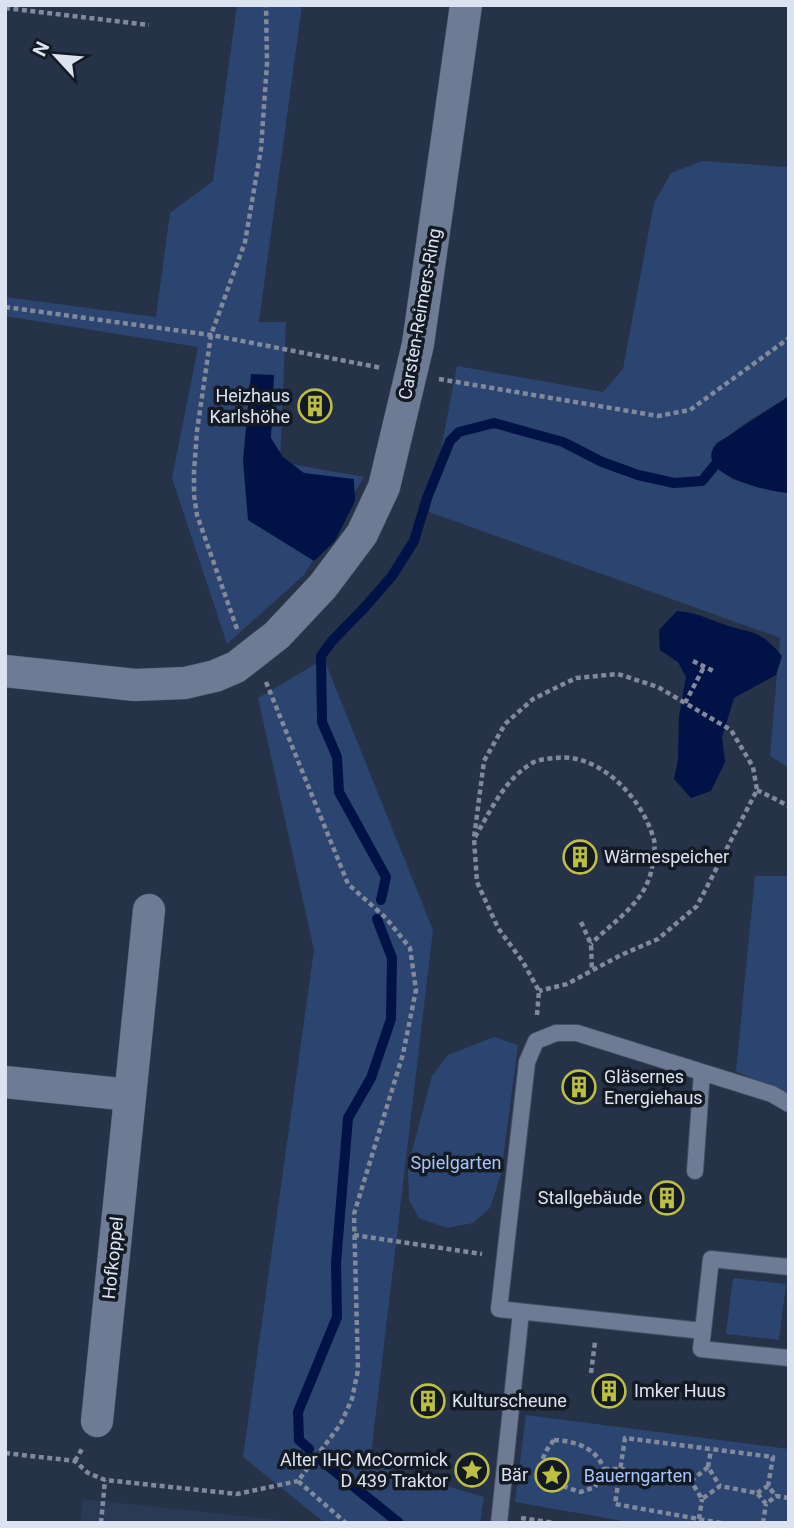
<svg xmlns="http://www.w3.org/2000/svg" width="794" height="1528" font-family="Roboto,sans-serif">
<rect width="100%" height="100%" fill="#253247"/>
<path fill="#2a3a55" d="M83,1499L308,1523H80Z"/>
<path fill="#2b4570" d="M237,5H302L259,322H286L280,462L364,477L304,575L227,644L172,478L198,347L5,316V297L156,317L170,213L213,181Z
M702,161L789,167V396L747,422L716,445L712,455L732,479L789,493V768L770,756L780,638L429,512L457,366L603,392L623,369L654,203L671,173Z
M324,659L433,930L370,1463L484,1497L480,1523H325L243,1457L314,950L258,698Z
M755,876H789V1096L736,1071Z
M494,1037L518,1045L501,1174L490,1208L473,1223L447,1228L419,1218L409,1200L408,1166L432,1076L448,1055Z
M733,1278L786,1284L779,1340L726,1334Z
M526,1415L789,1449V1523H634L515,1502Z"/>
<path fill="#001246" d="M251,374L274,375L271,438L283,457L304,473L354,479L355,501L335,541L314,561L248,520L243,460Z
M789,396V493C771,492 691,475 716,444C719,441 726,438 730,435C749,421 769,410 789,396Z
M677,611C697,613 701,616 720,623C752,635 756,626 782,656L776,675L734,698L722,737L725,762L711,791L691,798L674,779L678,760L679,716L686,677L678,662L660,650L659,630Z"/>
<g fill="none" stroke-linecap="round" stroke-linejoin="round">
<path stroke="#001246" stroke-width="10" d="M381,900L386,877L339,792L337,757L322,722L321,656L332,641L365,607L392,576L414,541L427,498L450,441L459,432L494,423L563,442L602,462L638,475L674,483L702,481L715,465
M309,1449L299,1440L298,1412L337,1317L336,1263L348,1118L371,1078L391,1019L392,958L377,919
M322,1461L399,1523"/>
<defs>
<path id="lane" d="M695,1171L702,1072
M789,1267L711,1259L701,1349L789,1358
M703,1331L499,1309L527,1062L536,1041L556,1033H577L772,1094L789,1104
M499,1523L521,1312"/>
<path id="street" d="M5,671L135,685L185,683L215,676L236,667L277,635L323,586L362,534L384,487L418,344L466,5
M5,1082L130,1095
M97,1421L149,910"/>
</defs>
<use href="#lane" stroke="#434e60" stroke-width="18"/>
<use href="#street" stroke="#434e60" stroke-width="33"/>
<path stroke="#808a9c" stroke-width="4.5" stroke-dasharray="5 3.5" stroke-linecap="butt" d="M5,8L149,25
M5,307L211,335L382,368
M439,379L658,416L690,410L789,338
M237,629L197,515L194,495V472L197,431L211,335L245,242L261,149L267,63L266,5
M693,661L713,671
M266,682L348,884L386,918L410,948L416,990L403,1054L354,1214L358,1370L352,1399L340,1425L298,1481L346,1523
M685,703L704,667
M757,790L789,806
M475,837C491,810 505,778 534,762C540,759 548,759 555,758C600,752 643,799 654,840C656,848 653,863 651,872C643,905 612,922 591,944
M581,922L591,944L592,971
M537,1015L539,991L523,962L498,928L477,882L474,838L484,761L505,724L533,699L576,678L618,674L658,687L731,730L753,767L757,790L697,906L658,939L621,955L567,984L539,991
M354,1235L482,1254
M591,1373L595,1342
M554,1440C574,1441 596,1447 604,1469L595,1487L581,1492C550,1483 527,1473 554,1440Z
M5,1453L75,1461L88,1473L105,1480L237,1494L298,1481
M75,1461L83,1447
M708,1467L711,1450
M604,1469H620L691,1481L702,1499L720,1486L757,1493L766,1504L776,1496L789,1498
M691,1481L708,1467L720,1486
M757,1493L768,1486L776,1496
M521,1518L554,1523
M699,1519L702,1499
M101,1523L105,1480
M721,1523L615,1504L625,1438L773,1457L768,1486
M763,1523L766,1504"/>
<use href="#lane" stroke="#6d7b94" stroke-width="16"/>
<use href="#street" stroke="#6d7b94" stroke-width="32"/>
</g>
<defs>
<symbol id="building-ring" viewBox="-11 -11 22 22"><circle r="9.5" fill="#141a23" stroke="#bcbf43" stroke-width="1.5"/><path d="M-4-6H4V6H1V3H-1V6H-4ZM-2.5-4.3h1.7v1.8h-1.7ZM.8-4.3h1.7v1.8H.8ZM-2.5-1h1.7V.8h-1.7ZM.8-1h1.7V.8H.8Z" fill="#bcbf43"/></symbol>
<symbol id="sight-ring" viewBox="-11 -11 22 22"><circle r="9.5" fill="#141a23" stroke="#bcbf43" stroke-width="1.5"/><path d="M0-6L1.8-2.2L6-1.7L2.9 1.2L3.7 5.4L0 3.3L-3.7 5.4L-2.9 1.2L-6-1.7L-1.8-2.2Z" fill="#bcbf43"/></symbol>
</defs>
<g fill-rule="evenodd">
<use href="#building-ring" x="296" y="387" width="38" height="38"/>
<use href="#building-ring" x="561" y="838" width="38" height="38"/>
<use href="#building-ring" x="560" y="1068" width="38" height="38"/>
<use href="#building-ring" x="648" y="1179" width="38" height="38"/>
<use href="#building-ring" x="590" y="1372" width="38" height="38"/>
<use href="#building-ring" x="409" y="1382" width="38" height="38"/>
<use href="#sight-ring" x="453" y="1451" width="38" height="38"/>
<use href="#sight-ring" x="533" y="1456" width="38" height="38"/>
</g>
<g text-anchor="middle" stroke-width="7" stroke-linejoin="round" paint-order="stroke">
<g font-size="18" fill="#dbe3f1" stroke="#141a23">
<text transform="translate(420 314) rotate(-80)" y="6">Carsten-Reimers-Ring</text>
<text transform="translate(113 1258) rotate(-84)" y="6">Hofkoppel</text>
</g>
<g font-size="18" fill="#dbe3f1" stroke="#141a23" text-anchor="end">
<text x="290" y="402">Heizhaus<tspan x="290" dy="21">Karlshöhe</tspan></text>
<text x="604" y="863" text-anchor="start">Wärmespeicher</text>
<text x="604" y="1083" text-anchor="start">Gläsernes<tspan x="604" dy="21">Energiehaus</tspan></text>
<text x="642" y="1204">Stallgebäude</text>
<text x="634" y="1397" text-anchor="start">Imker Huus</text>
<text x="452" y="1407" text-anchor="start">Kulturscheune</text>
<text x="448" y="1466">Alter IHC McCormick<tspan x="448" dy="21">D 439 Traktor</tspan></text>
<text x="528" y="1481">Bär</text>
</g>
<g font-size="18" fill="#a7c5f8" stroke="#141a23">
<text x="456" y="1169">Spielgarten</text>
<text x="638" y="1482">Bauerngarten</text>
</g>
</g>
<rect width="794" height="1528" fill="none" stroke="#dbe3f1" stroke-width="14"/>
<g transform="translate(56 56) rotate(296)" stroke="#141a23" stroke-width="5" paint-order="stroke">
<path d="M0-5L12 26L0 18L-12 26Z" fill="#dbe3f1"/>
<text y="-10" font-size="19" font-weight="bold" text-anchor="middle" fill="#dbe3f1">N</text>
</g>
</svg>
